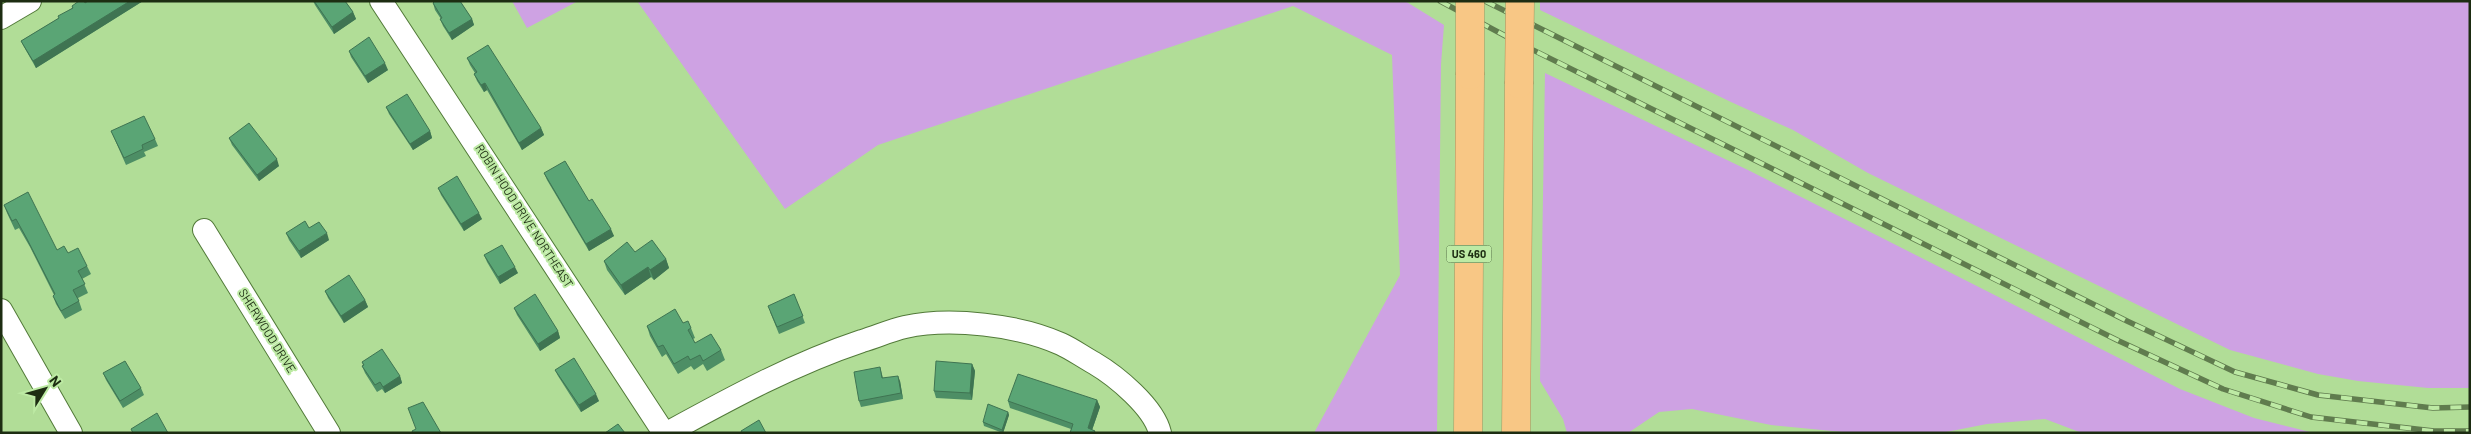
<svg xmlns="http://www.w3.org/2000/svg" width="2471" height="434" font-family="Barlow,sans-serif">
<rect width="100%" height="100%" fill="#b1dd97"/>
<path fill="#cea2e3" d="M512,1H578L527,28Z
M637,1H1405L1444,25L1441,64L1437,433H1314L1400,275L1392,55L1293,6L878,145L785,209Z
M1540,1H2470V388H2428L2358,381L2318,374L2230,350L1868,173L1793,130L1731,102L1540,10Z
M1545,73L1750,171L2180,389L2254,418L2314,433H2082L2045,419L1987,424L1941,433H1853L1771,425L1692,409L1659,412L1628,433H1567L1563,419L1540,381Z"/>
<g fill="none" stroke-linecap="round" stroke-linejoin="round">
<defs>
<path id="minor" d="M381,1L664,433
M1,18L30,1
M204,230L329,433
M1,310L71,433
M667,433C731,398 793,364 862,341C876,337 891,330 905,327C950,317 1019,325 1061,344C1072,349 1083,357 1094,363C1116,376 1154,407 1160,433"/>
<path id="highway" d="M1468,433L1470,75
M1516,433L1519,84"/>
</defs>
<use href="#minor" stroke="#527a39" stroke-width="24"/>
<use href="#highway" stroke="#ab915d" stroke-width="29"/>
<use href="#minor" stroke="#fff" stroke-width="22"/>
<use href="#highway" stroke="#f8c785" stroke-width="28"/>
<defs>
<path id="rail" d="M1440,1L1513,40L2119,341L2223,389L2311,417L2434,431H2470
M1485,1L2127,321L2235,372L2318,395L2433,408L2470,407"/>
</defs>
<use href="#rail" stroke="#607c4e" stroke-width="5.5"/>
<use href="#rail" stroke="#bdeaa4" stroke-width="4" stroke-dasharray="11" stroke-linecap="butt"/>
<defs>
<path id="highway-bridge" d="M1470,75V1
M1519,84L1520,1"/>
</defs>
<use href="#highway-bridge" stroke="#ab915d" stroke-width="29" stroke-linecap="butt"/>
<use href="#highway-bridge" stroke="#f8c785" stroke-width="28"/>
</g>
<path fill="#4d8e65" d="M88,1H143L36,68L24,47L21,41L59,18L72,8V6L85,3Z
M313,1H345L353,12L356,19L334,34L315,5Z
M434,1H460L472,19L474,25L452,40L443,26L440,19H441L435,10L433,3Z
M349,51L388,70L368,83L351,57Z
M467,58L541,128L544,135L522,150L487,90L484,92L477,81L474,74L475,73L470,65Z
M386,107L430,131L432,138L413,150L389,114Z
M111,131L155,139L158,146L144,152L146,156L126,165Z
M229,138L279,166L259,181L232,145Z
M544,173L589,201L614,236L589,251L547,180Z
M438,188L482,219L464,231L441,195Z
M4,205L57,250L68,253L87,266L91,274L82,279L88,293L78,298L82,310L65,319L56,304L53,296L54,295L30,247L19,228L15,230L7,213Z
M286,233L329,240L301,258L289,240Z
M635,252L666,259L669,268L654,280L651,277L625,295L607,270L604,261Z
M484,255L518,273L500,284L487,262Z
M325,291L365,300L368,307L344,323L328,298Z
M794,294L805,323L779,334L770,312Z
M514,308L558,331L560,338L540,351L517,315Z
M683,323L691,328L695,338L693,339L695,343L721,350L725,360L707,371L703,364L694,370L691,366L678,374L666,354L662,357L650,336L647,326Z
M362,362L400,376L402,383L385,393L382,389L377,392L365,373L362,366L363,365Z
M972,364L975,371L972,400L936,398L934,391Z
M880,367L883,378L900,381L903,399L861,407L859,401Z
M555,370L599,401L581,412L558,376Z
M103,373L141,388L144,395L123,408L106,380Z
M1097,400L1100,407L1092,430L1095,431V433H1070L1071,429L1010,408L1008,401Z
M1008,412L1009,415L1003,433L984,426L983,422Z"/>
<path fill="#3f7452" d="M130,1H143L36,68L33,61Z
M353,12L356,19L334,34L332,27Z
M472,19L474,25L452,40L449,33Z
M385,63L388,70L368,83L365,76Z
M485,83L487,90L484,92L481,85Z
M541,128L544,135L522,150L519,143Z
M430,131L432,138L413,150L410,144Z
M277,159L279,166L259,181L257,175Z
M479,213L482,219L464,231L461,224Z
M611,229L614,236L589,251L586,244Z
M327,233L329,240L301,258L299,251Z
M666,259L669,268L654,280L650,270Z
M515,267L518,273L500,284L498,277Z
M648,267L651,277L625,295L621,285Z
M365,300L368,307L344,323L341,316Z
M558,331L560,338L540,351L538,344Z
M972,364L975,371L972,400L970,393Z
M400,376L402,383L385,393L383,387Z
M898,376L900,381L903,399L901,393Z
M596,394L599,401L581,412L579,405Z
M1097,400L1100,407L1091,433L1088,428Z
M1008,412L1009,415L1003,433L1002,430Z"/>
<path fill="#5aa575" stroke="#3f7452" d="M79,1H84L85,3L88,1H130L33,61L21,41L59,18L58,16L73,8L72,6Z
M314,1H345L353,12L332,27Z
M435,1H460L472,19L449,33L440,19L442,18L433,3Z
M369,37L385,63L365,76L349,51Z
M488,45L541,128L519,143L485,83L481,85L474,74L477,72L467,58Z
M407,94L430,131L410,144L386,107Z
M144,116L155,139L142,145L143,149L124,158L111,131Z
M249,123L277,159L257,175L229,138Z
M565,161L589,201L592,199L611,229L586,244L544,173Z
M457,176L479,213L461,224L438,188Z
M28,192L57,250L64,246L68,253L78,248L87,266L78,271L85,284L73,290L79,301L61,311L53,296L55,294L27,239L16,219L12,221L4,205Z
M305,221L309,228L319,222L327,233L299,251L286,233Z
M652,240L666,259L650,270L648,267L621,285L604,261L627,242L635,252Z
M502,245L515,267L498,277L484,255Z
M349,275L365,300L341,316L325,291Z
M535,294L558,331L538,344L514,308Z
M794,294L803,316L777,327L768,306Z
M675,309L683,323L688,321L691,328L688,330L695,343L711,334L721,350L703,361L700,355L690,360L688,356L674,364L663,345L658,347L647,326Z
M382,349L400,376L383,387L380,382L375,385L362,366L364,365L362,362Z
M574,358L596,394L579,405L555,370Z
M125,361L141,388L120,401L103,373Z
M936,361L972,364L970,393L934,391Z
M880,367L882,378L898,376L901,393L859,401L854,372Z
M1018,374L1097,400L1088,428L1095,431L1094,433H1070L1073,424L1008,401Z
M423,402L441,433H413L412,431L416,429L408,408Z
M988,404L1008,412L1002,430L983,422Z
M157,413L168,433H133L131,429Z
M759,420L766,433H742L741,431Z
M618,424L625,433H605Z"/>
<g text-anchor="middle" stroke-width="4" stroke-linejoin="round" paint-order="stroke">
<rect fill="#bdeaa4" stroke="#4d663e" stroke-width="1" x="1446.5" y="245.5" width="45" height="17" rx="4"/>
<g font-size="11" font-weight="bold" fill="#1d2d12">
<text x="1469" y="258">US 460</text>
</g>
<g font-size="12" fill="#1d2d12" stroke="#bdeaa4">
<text transform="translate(524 216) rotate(57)" y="4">ROBIN HOOD DRIVE NORTHEAST</text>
<text transform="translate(267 331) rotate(58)" y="4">SHERWOOD DRIVE</text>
</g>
</g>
<rect width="2471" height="434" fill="none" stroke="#1d2d12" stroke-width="5"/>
<g transform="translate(45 389) rotate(53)" stroke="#bdeaa4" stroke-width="4" paint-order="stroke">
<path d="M0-4L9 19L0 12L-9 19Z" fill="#1d2d12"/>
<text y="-8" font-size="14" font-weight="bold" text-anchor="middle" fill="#1d2d12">N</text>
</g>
</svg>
